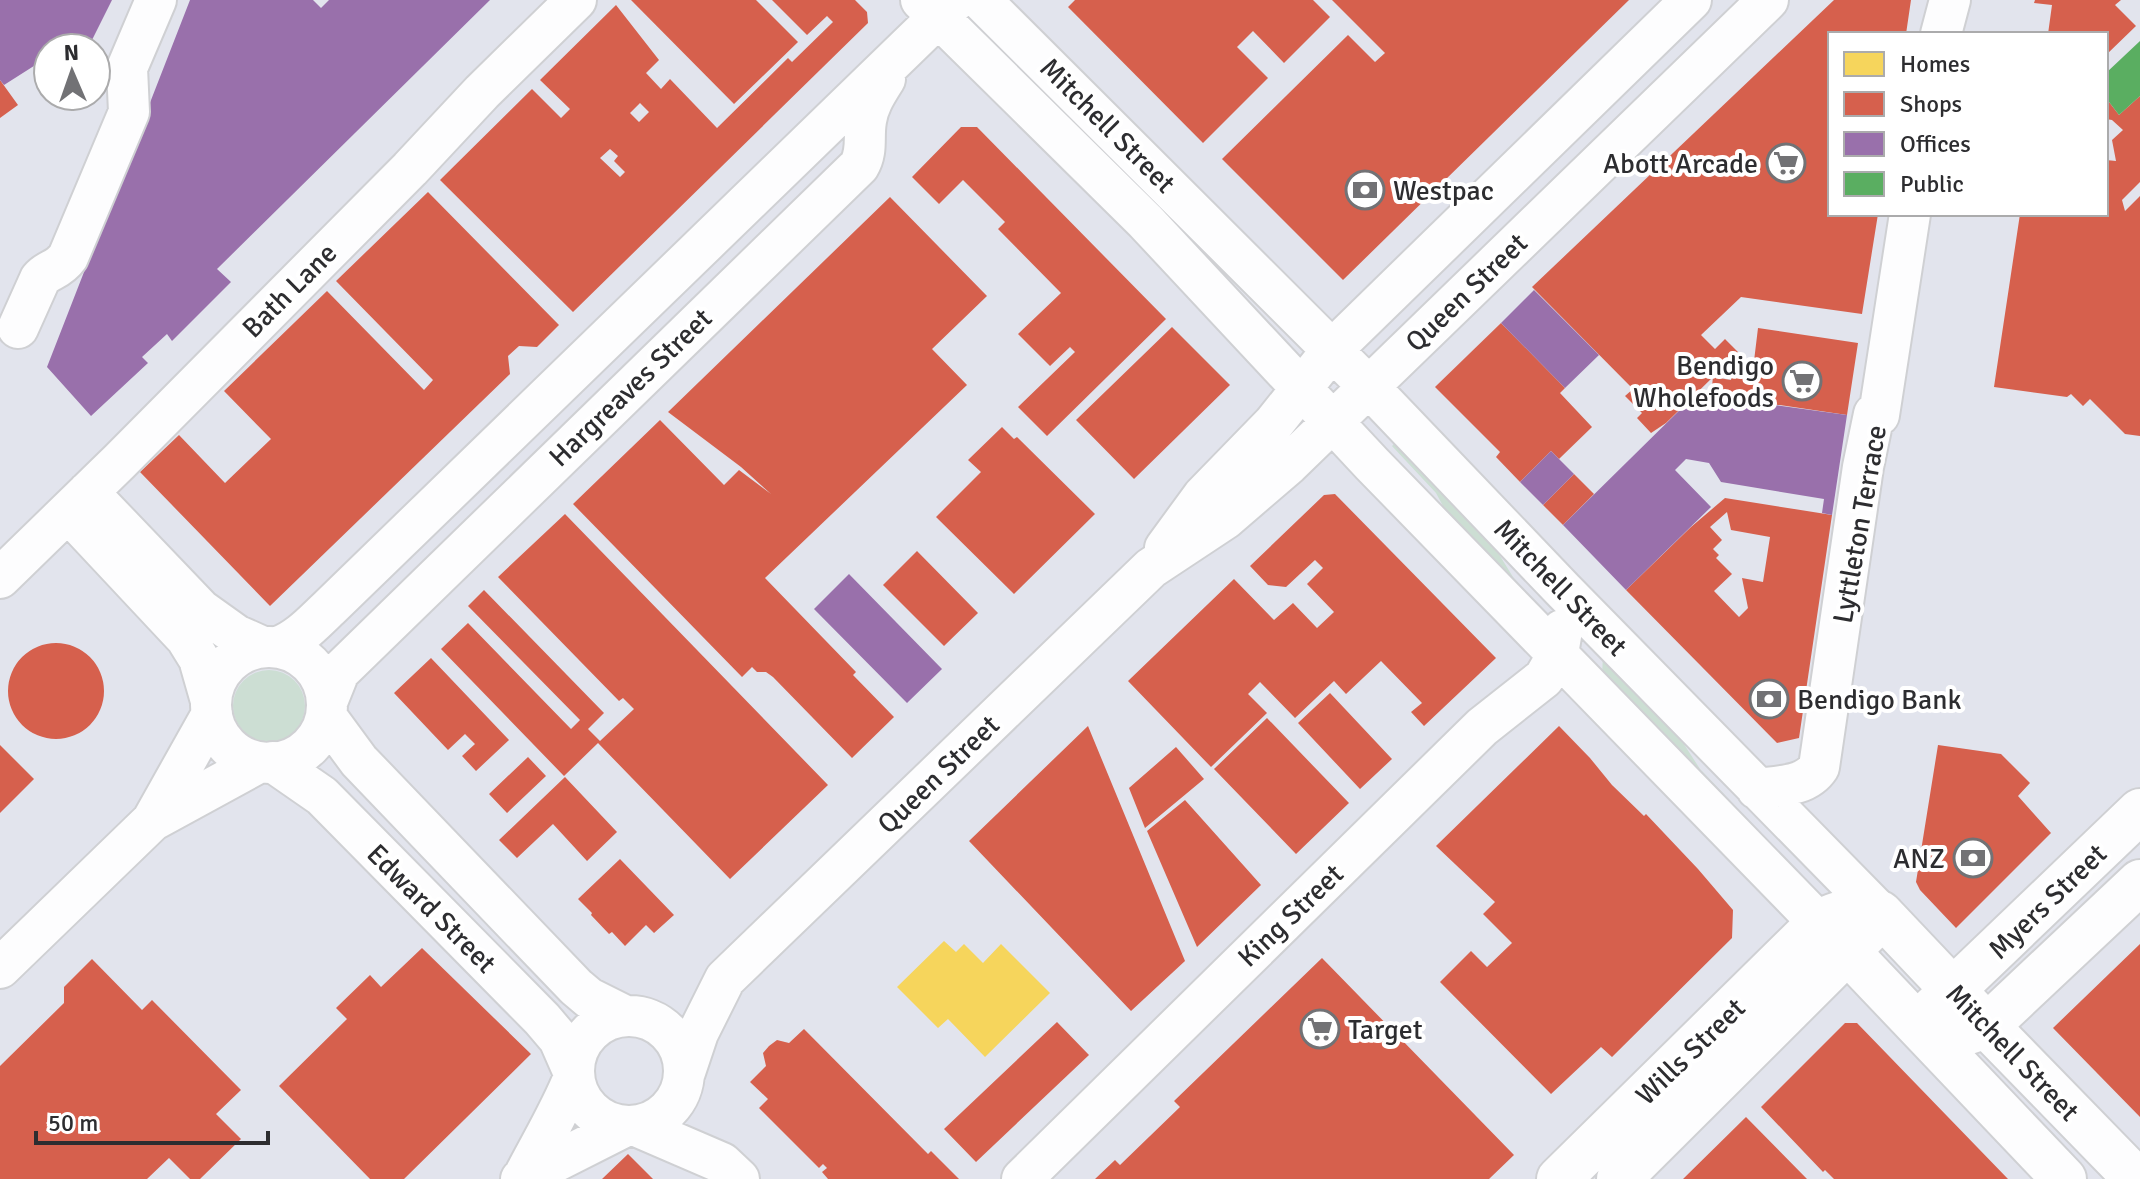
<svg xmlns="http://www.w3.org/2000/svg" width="2140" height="1179" font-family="Signika,sans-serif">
<rect width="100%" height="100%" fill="#f1f2f6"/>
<path fill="#e2e4ed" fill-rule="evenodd" d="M0,0H2140V1179H0ZM1830,34H2106V214H1830ZM48,48H96V96H48Z"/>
<path fill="#ccded3" d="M1397,441L1484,530L1513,577L1546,615L1450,519L1436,493L1392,446Z
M1603,655L1669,721L1700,769L1803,877L1805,880L1804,883L1602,676Z
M233 706a36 36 0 1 1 72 0a36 36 0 1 1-72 0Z"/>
<path fill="#f6d55c" d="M944,941L956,952L964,944L983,963L1001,944L1050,993L985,1057L948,1019L938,1028L897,987Z"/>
<path fill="#d6604d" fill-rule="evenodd" d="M631,0H756L798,42L734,104Z
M772,0H855L867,12L868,23L573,312L440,180L532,89L561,118L570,109L540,80L616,5L659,60L646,73L661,89L670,79L717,128L788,58L792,62L833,22L827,16L807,35ZM640,103L649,112L639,122L630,113ZM610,149L618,156L614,161L625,172L620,177L600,158Z
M1075,0H1313L1330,17L1284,63L1253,31L1237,47L1268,78L1203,143L1068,7Z
M1332,0H1629L1343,280L1222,159L1348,35L1375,62L1385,53Z
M1834,0H1911L1906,34H1830V214H1878L1862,314L1741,297L1701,335L1715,349L1725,339L1738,352L1713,377L1731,380L1734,358L1754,361L1758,328L1858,343L1847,415L1711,395L1713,377L1666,423L1651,433L1637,418L1642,413L1625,396L1633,389L1532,287Z
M2035,0H2121L2115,5L2136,26L2106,55V34H2048L2052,5L2034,3Z
M0,80L18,105L0,118Z
M2140,96V182L2122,200L2125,211L2140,196V436L2125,434L2090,399L2083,406L2071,394L2067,397L1994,387L2020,214H2106V160L2116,161L2112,140L2123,130L2112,120L2106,119V98L2119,115Z
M961,127H977L1166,319L1047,436L1018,407L1075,352L1070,347L1050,366L1018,334L1061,293L998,229L1005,222L963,180L939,204L912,177Z
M428,192L559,325L537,347L519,346L508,356L510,374L270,606L140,472L179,435L225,483L271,439L224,391L327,291L424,390L433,380L336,281Z
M890,197L987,296L932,349L967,385L765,578L856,672L853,675L894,717L852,758L773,677L766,672H757L752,667L742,677L573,504L660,420L724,485L739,470L771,494L741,467L668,412Z
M1501,323L1565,388L1560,393L1592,427L1559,459L1551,451L1520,482L1496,457L1500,452L1435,387Z
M1172,327L1230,385L1134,479L1076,420Z
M1002,427L1014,439L1017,437L1095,514L1014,594L936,517L981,472L968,460Z
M1574,474L1594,494L1563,525L1543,505Z
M1335,494L1496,658L1424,726L1411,712L1422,703L1381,661L1346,694L1334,681L1295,718L1260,682L1248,694L1267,713L1211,767L1128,681L1234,579L1274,620L1293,603L1317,628L1334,612L1307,584L1323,568L1315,560L1286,587L1268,585L1250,566L1324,495Z
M1725,498L1832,515L1799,738L1777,743L1626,590L1691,527ZM1727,512L1731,530L1770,537L1763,582L1742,578L1748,608L1739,617L1714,591L1732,574L1716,558L1719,555L1713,549L1722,540L1710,527Z
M565,514L828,785L730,879L598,743L564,776L441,649L468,623L571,729L580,720L468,606L484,590L604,713L588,729L600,741L634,709L623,698L619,701L498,577Z
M917,551L978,613L944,646L883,585Z
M8 691a48 48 0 1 1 96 0a48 48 0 1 1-96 0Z
M431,658L509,740L476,771L462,756L475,744L465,734L448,750L394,693Z
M1330,693L1392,759L1360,789L1298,723Z
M1267,718L1349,803L1296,854L1214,769Z
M1088,726L1185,961L1131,1011L969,841Z
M1559,726L1590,758L1612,785L1644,816L1646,814L1698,869L1733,910L1732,938L1612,1057L1601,1047L1551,1094L1440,982L1471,951L1487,967L1512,943L1483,914L1495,902L1436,846Z
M0,745L34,779L0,813Z
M1938,745L2001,754L2030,783L2018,796L2051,833L1956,928L1920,890L1916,882Z
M1176,747L1204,779L1145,828L1129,788Z
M528,757L546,776L507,813L489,794Z
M565,777L617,832L587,861L553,824L517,858L499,840Z
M1185,800L1261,885L1197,947L1147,831Z
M620,859L674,915L654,933L646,925L625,946L612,932L609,934L591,915L592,913L578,899Z
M2140,944V1117L2053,1028Z
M422,948L531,1054L404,1179H370L279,1086L347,1019L336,1008L370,975L381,987Z
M1322,958L1514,1155L1489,1179H1095L1115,1160L1120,1165L1180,1107L1174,1101Z
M92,959L142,1010L152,1000L241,1090L216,1114L241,1139L200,1179H190L169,1158L147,1179H0V1066L64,1003V987Z
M1057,1022L1089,1055L976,1162L944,1129Z
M1845,1023H1857L2008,1179H1834L1825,1170L1823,1172L1761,1107Z
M804,1029L928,1154L931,1151L959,1179H828L822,1172L827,1168L823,1164L819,1168L759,1108L768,1099L750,1082L766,1066L763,1053L769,1046L777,1040L789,1043Z
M1746,1117L1807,1179H1683Z
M628,1154L653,1179H602Z"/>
<path fill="#9970ab" d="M0,0H112L88,48H48V78L37,64L4,85L0,80Z
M190,0H313L321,8L329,0H490L217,269L231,282L172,341L167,334L142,357L148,363L91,416L47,367Z
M1534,290L1599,355L1565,388L1501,323Z
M1696,394L1847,415L1832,515L1822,513L1824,499L1721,482L1709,463L1686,459L1675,470L1711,507L1626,590L1563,525Z
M1551,451L1574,474L1543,505L1520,482Z
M849,574L942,669L907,703L814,609Z"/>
<path fill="#5aae61" d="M2140,41V96L2119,115L2106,98V73Z"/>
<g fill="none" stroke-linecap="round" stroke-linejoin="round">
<defs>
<path id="minor" d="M921,0L1145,221L1372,464L1819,923
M981,0L1368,386L1563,590L1880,913
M1941,34L1950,0
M18,328L40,279C48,269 58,271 68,257L129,112L127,68L156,0
M88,492L201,610L236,635L263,647
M68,512L186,638L199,659L211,701
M1165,548L1203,496L1274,423L1332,350L1691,0
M0,578L120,461L410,169L482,92L576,0
M278,647C299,639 313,623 329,608L956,0
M211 705a58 58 0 1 1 116 0a58 58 0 1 1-116 0Z
M327,702L339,672L859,166C868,151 863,137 866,121C868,105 877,92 885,79
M326,716L359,761L576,987L589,998L625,1016
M273,762L322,796L542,1019L559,1039L573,1071
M1757,789C1778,786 1806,787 1819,767L1863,467L1874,414L1879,415L1910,214
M152,821L212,714
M0,968L152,821L260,762
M574 1071a55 55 0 1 1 110 0a55 55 0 1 1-110 0Z
M685,1072L698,1033L725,979L1151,568L1225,519L1289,464L1768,0
M636,1126L722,1163L739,1179
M524,1176C541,1143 560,1112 574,1077
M521,1179L624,1127
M1022,1179L1482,727L1544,678L1558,654L1562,630"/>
<path id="major" d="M1830,933L2064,1179
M1931,1011L2140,811
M1959,1035L1987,1026L2140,882
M1559,1179L1819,923C1838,911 1859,909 1880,913L1987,1026L2136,1179
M1619,1179L1883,916"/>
</defs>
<use href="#minor" stroke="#cfd0d3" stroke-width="44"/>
<use href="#major" stroke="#cfd0d3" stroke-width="48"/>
<use href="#minor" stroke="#fdfdfe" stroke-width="40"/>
<use href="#major" stroke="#fdfdfe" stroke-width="44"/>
</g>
<defs>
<symbol id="supermarket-ring" viewBox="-11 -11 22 22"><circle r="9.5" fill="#fff" stroke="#727275" stroke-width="1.5"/><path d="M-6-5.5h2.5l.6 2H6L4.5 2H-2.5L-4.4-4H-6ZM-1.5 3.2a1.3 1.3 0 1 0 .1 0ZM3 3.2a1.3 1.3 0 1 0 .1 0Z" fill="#727275"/></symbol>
<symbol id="bank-ring" viewBox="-11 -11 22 22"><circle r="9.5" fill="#fff" stroke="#727275" stroke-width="1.5"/><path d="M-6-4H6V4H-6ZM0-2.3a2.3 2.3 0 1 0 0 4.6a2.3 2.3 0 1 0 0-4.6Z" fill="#727275"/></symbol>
</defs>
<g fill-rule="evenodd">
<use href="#supermarket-ring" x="1764" y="141" width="44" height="44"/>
<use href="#bank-ring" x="1343" y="168" width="44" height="44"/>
<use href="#supermarket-ring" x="1780" y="359" width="44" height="44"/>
<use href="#bank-ring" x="1747" y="677" width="44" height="44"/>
<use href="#bank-ring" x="1951" y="836" width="44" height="44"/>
<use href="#supermarket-ring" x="1298" y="1007" width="44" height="44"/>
</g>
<g text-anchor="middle" stroke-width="8" stroke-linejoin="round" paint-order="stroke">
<g font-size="28" fill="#2d2d30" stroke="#fff">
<text transform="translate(1108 125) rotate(45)" y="10">Mitchell Street</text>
<text transform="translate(289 290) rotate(-45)" y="10">Bath Lane</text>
<text transform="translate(1466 292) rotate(-44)" y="10">Queen Street</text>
<text transform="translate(630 387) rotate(-44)" y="10">Hargreaves Street</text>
<text transform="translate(1859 524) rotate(-80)" y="10">Lyttleton Terrace</text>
<text transform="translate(1561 587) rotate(46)" y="10">Mitchell Street</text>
<text transform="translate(938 774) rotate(-44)" y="10">Queen Street</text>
<text transform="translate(2047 901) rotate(-44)" y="10">Myers Street</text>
<text transform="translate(432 908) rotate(45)" y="10">Edward Street</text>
<text transform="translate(1290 915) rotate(-44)" y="10">King Street</text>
<text transform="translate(1690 1051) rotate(-44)" y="10">Wills Street</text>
<text transform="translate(2013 1052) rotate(46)" y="10">Mitchell Street</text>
</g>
<g font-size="28" fill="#2d2d30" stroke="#fff" text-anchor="end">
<text x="1758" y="173">Abott Arcade</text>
<text x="1393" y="200" text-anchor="start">Westpac</text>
<text x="1774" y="375">Bendigo<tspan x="1774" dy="32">Wholefoods</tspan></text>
<text x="1797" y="709" text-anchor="start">Bendigo Bank</text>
<text x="1945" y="868">ANZ</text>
<text x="1348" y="1039" text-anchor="start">Target</text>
</g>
</g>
<rect x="1828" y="32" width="280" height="184" fill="#ffffff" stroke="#ababac" stroke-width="2"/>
<rect x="1844" y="52" width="40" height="24" fill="#f6d55c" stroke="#ababac" stroke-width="2"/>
<text x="1900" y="72" font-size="24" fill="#2d2d30">Homes</text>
<rect x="1844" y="92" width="40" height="24" fill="#d6604d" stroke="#ababac" stroke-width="2"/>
<text x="1900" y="112" font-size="24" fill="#2d2d30">Shops</text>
<rect x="1844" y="132" width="40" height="24" fill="#9970ab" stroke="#ababac" stroke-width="2"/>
<text x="1900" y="152" font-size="24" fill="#2d2d30">Offices</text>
<rect x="1844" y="172" width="40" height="24" fill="#5aae61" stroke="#ababac" stroke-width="2"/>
<text x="1900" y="192" font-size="24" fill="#2d2d30">Public</text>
<g transform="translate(72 72) rotate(358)"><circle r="38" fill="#ffffff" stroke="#ababac" stroke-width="2"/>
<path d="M0-6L14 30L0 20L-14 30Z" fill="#727275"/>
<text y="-12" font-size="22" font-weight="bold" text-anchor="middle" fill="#2d2d30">N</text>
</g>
<path d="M36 1131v12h232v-12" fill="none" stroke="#2d2d30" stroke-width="4"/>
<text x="48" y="1131" font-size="24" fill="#2d2d30" stroke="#ffffff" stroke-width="6" paint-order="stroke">50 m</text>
</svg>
